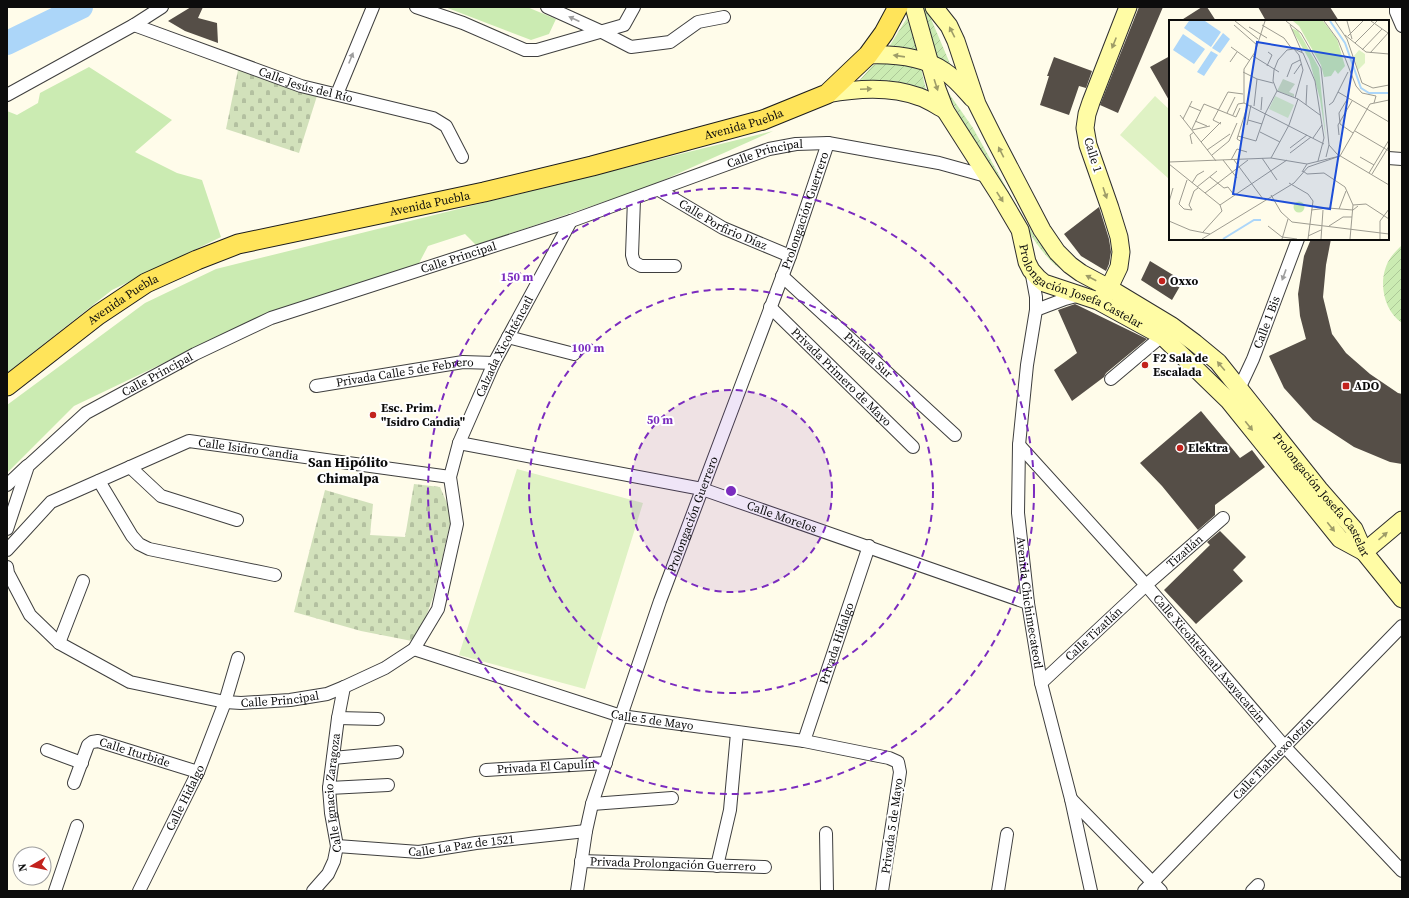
<svg xmlns="http://www.w3.org/2000/svg" width="1409" height="898" font-family="'Source Serif 4',serif">
<defs>
<pattern id="cemetery-stones" width="16" height="16" patternUnits="userSpaceOnUse"><rect width="16" height="16" fill="#d2e1bb"/><path d="M2 7V4a2 2 0 0 1 4 0v3zM10 15v-3a2 2 0 0 1 4 0v3z" fill="#b3c0a0"/></pattern>
<pattern id="garden-furrows" width="10" height="10" patternUnits="userSpaceOnUse"><rect width="10" height="10" fill="#cbebb2"/><path d="M-1 1l2-2M0 10L10 0M9 11l2-2" fill="none" stroke="#adc898"/></pattern>
</defs>
<rect width="100%" height="100%" fill="#fffcea"/>
<path fill="#cbebb2" d="M445,7H527L556,19L549,34L531,40Z
M89,67L172,120L135,152L177,173L202,180L221,237L112,290L7,373V111L17,115L38,103L40,93Z
M773,131L648,187L476,245L465,234L428,246L418,265L266,314L74,406L7,473V405L145,303L216,269Z"/>
<path fill="url(#cemetery-stones)" d="M238,70L317,96L299,153L226,129Z
M414,484L440,487L452,515L433,597L417,642L361,631L294,612L325,490L373,504L370,535L405,537Z"/>
<path fill="url(#garden-furrows)" d="M921,7H926L951,66L935,59Z
M907,18L916,43L917,51L887,50Z
M883,63H905L921,68L926,90C905,81 882,79 859,81L873,65Z
M941,82L973,128L1017,207L1035,237L1060,269C1041,254 1029,232 1016,211C989,169 965,126 941,82Z
M1402,245V323C1382,309 1377,277 1391,257C1394,253 1398,249 1402,245Z"/>
<path fill="#dff2c4" d="M1155,96L1170,110V178L1169,179L1120,135Z
M517,469L643,503L585,689L459,655Z"/>
<g fill="none" stroke-linecap="round" stroke-linejoin="round">
<path stroke="#acd6f9" stroke-width="24" d="M7,43L81,7"/>
</g>
<path fill="#554e47" d="M191,7H203L198,18L217,23L218,43L185,31L168,21Z
M1139,7H1163L1118,113L1100,105Z
M1202,7H1207L1216,21H1180Z
M1258,7H1330L1339,21H1266Z
M1170,56V102L1150,67Z
M1054,57L1092,71L1086,88L1079,86L1069,115L1040,105L1049,76H1047Z
M1099,207L1109,239L1111,252L1109,264L1106,271L1081,256L1064,234Z
M1311,239H1331L1326,265L1323,297L1332,334L1346,353L1370,374L1398,393L1402,394V464L1390,462L1354,447L1313,420L1284,388L1269,356L1306,339L1300,316L1298,294L1304,256Z
M1150,261L1183,281L1172,300L1141,280Z
M1075,304L1147,339L1106,373L1104,377L1072,401L1054,370L1077,353L1058,310Z
M1201,411L1240,458L1252,450L1265,467L1215,505V515L1198,530L1162,486L1140,463Z
M1220,531L1246,557L1233,570L1243,581L1196,624L1164,590L1210,545L1207,542Z"/>
<g fill="none" stroke-linecap="round" stroke-linejoin="round">
<defs>
<g id="street">
<path d="M416,7L463,23L525,50H537L624,25L634,7"/>
<path d="M547,7L600,31L631,47L670,42L698,22L724,17"/>
<path d="M1396,7V12L1402,26"/>
<path id="s1" d="M134,25L301,86L433,118L446,126L462,157"/>
<path d="M337,94L373,7"/>
<path d="M7,95L134,25L162,7"/>
<path d="M1388,158L1402,159"/>
<path id="s2" d="M659,190L723,228L790,256"/>
<path d="M634,199L632,255L634,262L641,266H675"/>
<path id="s3" d="M1031,270L1036,297V310L1027,365L1019,445L1018,513L1028,603L1041,683L1071,799L1091,891"/>
<path id="s4" d="M782,276L955,435"/>
<path id="s5" d="M770,307L913,447"/>
<path d="M1036,310L1065,299L1080,295"/>
<path d="M508,337L574,354"/>
<path d="M1111,379L1162,336"/>
<path id="s6" d="M316,386L463,362L494,363"/>
<path id="s7" d="M1235,393L1239,389L1253,359L1298,239"/>
<path id="s8" d="M459,443L702,489L1028,603"/>
<path id="s9" d="M1019,445L1146,585L1285,747L1402,871"/>
<path d="M130,467L161,496L237,520"/>
<path d="M99,481L132,536L139,544L149,549L275,575"/>
<path d="M7,485L27,466"/>
<path id="s10" d="M7,529L28,466L86,413L195,354L271,318L571,221L769,149L796,144L828,143L939,163L986,176"/>
<path id="s11" d="M7,550L51,502L189,441L450,477"/>
<path id="s12" d="M7,567L8,573L30,615L59,643L130,682L225,702L241,703L290,700L327,694L344,687L385,668L414,649L438,609L457,524L450,477L459,443L494,363L571,221"/>
<path d="M59,643L83,581"/>
<path id="s13" d="M414,649L621,716L804,741L889,758L898,762L900,772L882,891"/>
<path id="s14" d="M1041,683L1146,585L1223,518"/>
<path d="M338,718L378,719"/>
<path id="s15" d="M804,741L869,546"/>
<path d="M47,750L82,763"/>
<path d="M333,758L397,752"/>
<path id="s16" d="M486,770L606,763"/>
<path id="s17" d="M74,783L88,745L92,742L98,741L198,772"/>
<path d="M329,788L388,785"/>
<path d="M1071,799L1161,891"/>
<path d="M592,804L672,798"/>
<path d="M826,833L827,891"/>
<path id="s18" d="M337,846L419,852L476,843L586,831"/>
<path id="s19" d="M581,861L765,867"/>
<path d="M717,866L730,810L737,733"/>
<path d="M55,891L77,826"/>
<path id="s20" d="M139,891L198,772L225,702L238,658"/>
<path id="s21" d="M313,891L328,874L334,861L337,846L331,813L329,788L338,718L344,687"/>
<path id="s22" d="M577,891L586,831L592,804L621,716L660,601L790,256L828,143"/>
<path d="M998,891L1007,834"/>
<path id="s23" d="M1144,891L1402,626"/>
<path d="M1252,891L1258,885"/>
</g>
<g id="secondary">
<path id="s24" d="M914,7L937,89L945,110L1000,196L1020,230L1027,262L1031,270L1038,278L1044,283L1098,301L1162,336L1229,401L1340,539L1364,552"/>
<path id="s25" d="M934,7L949,26L956,41L977,104L994,138L1042,230L1057,252L1070,265L1081,273L1109,288L1172,326L1195,343L1218,362L1319,489L1354,529L1364,552L1402,599"/>
<path d="M868,55C894,54 922,56 944,71C955,78 964,89 973,99"/>
<path d="M827,94C858,88 891,86 920,97C929,100 937,106 945,110"/>
<path d="M1102,297L1109,288L1119,267L1121,252L1119,237L1110,208L1088,145L1085,128L1087,114L1091,102L1128,7"/>
<path d="M1364,552L1402,520"/>
</g>
<g id="primary">
<path id="s26" d="M7,386L98,315L146,283L197,260L238,244L484,192L592,166L763,120L827,94L868,55L884,33L898,7"/>
</g>
</defs>
<use href="#street" stroke="#3f3f3f" stroke-width="14"/>
<use href="#secondary" stroke="#2e2e2e" stroke-width="19"/>
<use href="#primary" stroke="#1d1d1d" stroke-width="21"/>
<use href="#street" stroke="#fff" stroke-width="12"/>
<use href="#secondary" stroke="#fffca5" stroke-width="17"/>
<use href="#primary" stroke="#ffe45a" stroke-width="19"/>
</g>
<defs><path id="oneway-solid" d="M-6-.8H1V-3.2L6.5 0L1 3.2V.8H-6Z"/></defs>
<g fill="#9e9e9e">
<use href="#oneway-solid" transform="translate(574 19) rotate(-155)"/>
<use href="#oneway-solid" transform="translate(351 58) rotate(-68)"/>
<use href="#oneway-solid" transform="translate(1284 275) rotate(110)"/>
</g>
<g fill="#9e9c68">
<use href="#oneway-solid" transform="translate(952 32) rotate(-117)"/>
<use href="#oneway-solid" transform="translate(1114 43) rotate(112)"/>
<use href="#oneway-solid" transform="translate(899 56) rotate(-172)"/>
<use href="#oneway-solid" transform="translate(936 85) rotate(72)"/>
<use href="#oneway-solid" transform="translate(866 89) rotate(-2)"/>
<use href="#oneway-solid" transform="translate(1001 152) rotate(-117)"/>
<use href="#oneway-solid" transform="translate(1105 193) rotate(71)"/>
<use href="#oneway-solid" transform="translate(1000 197) rotate(57)"/>
<use href="#oneway-solid" transform="translate(1091 278) rotate(-152)"/>
<use href="#oneway-solid" transform="translate(1221 366) rotate(-130)"/>
<use href="#oneway-solid" transform="translate(1249 426) rotate(51)"/>
<use href="#oneway-solid" transform="translate(1331 527) rotate(51)"/>
<use href="#oneway-solid" transform="translate(1383 536) rotate(-41)"/>
</g>
<circle cx="731" cy="491" r="101" fill="#7b2cbf" fill-opacity=".12"/>
<g fill="none" stroke="#7b2cbf" stroke-width="2" stroke-dasharray="7 5">
<circle cx="731" cy="491" r="101"/>
<circle cx="731" cy="491" r="202"/>
<circle cx="731" cy="491" r="303"/>
</g>
<g fill="#c2221d" stroke="#fff" stroke-width="1.5">
<circle cx="1162" cy="281" r="4"/>
<circle cx="1145" cy="365" r="4"/>
<rect x="1342" y="382" width="8" height="8" rx="2"/>
<circle cx="373" cy="415" r="4"/>
<circle cx="1180" cy="448" r="4"/>
</g>
<g text-anchor="middle" stroke-width="4" stroke-linejoin="round" paint-order="stroke">
<g font-size="12" fill="#0c0c0c" stroke="#fff">
<text dy="4" stroke="none"><textPath href="#s1" startOffset="182">Calle Jesús del Río</textPath></text>
<text dy="4" stroke="none"><textPath href="#s26" startOffset="793">Avenida Puebla</textPath></text>
<text dy="4" stroke="none"><textPath href="#s10" startOffset="874">Calle Principal</textPath></text>
<text transform="translate(1093 155) rotate(73)" y="4">Calle 1</text>
<text dy="4" stroke="none"><textPath href="#s26" startOffset="469">Avenida Puebla</textPath></text>
<text dy="4" stroke="none"><textPath href="#s22" startOffset="719">Prolongación Guerrero</textPath></text>
<text dy="4" stroke="none"><textPath href="#s2" startOffset="73">Calle Porfirio Díaz</textPath></text>
<text dy="4" stroke="none"><textPath href="#s10" startOffset="550">Calle Principal</textPath></text>
<text dy="4" stroke="none"><textPath href="#s24" startOffset="340">Prolongación Josefa Castelar</textPath></text>
<text dy="4" stroke="none"><textPath href="#s26" startOffset="145">Avenida Puebla</textPath></text>
<text dy="4" stroke="none"><textPath href="#s7" startOffset="78">Calle 1 Bis</textPath></text>
<text dy="4" stroke="none"><textPath href="#s12" startOffset="796">Calzada Xicohténcatl</textPath></text>
<text dy="4" stroke="none"><textPath href="#s4" startOffset="117">Privada Sur</textPath></text>
<text dy="4" stroke="none"><textPath href="#s6" startOffset="90">Privada Calle 5 de Febrero</textPath></text>
<text dy="4" stroke="none"><textPath href="#s10" startOffset="226">Calle Principal</textPath></text>
<text dy="4" stroke="none"><textPath href="#s5" startOffset="100">Privada Primero de Mayo</textPath></text>
<text dy="4" stroke="none"><textPath href="#s11" startOffset="276">Calle Isidro Candia</textPath></text>
<text dy="4" stroke="none"><textPath href="#s25" startOffset="640">Prolongación Josefa Castelar</textPath></text>
<text dy="4" stroke="none"><textPath href="#s22" startOffset="395">Prolongación Guerrero</textPath></text>
<text dy="4" stroke="none"><textPath href="#s8" startOffset="332">Calle Morelos</textPath></text>
<text dy="4" stroke="none"><textPath href="#s14" startOffset="195">Tizatlán</textPath></text>
<text dy="4" stroke="none"><textPath href="#s3" startOffset="335">Avenida Chichimecateotl</textPath></text>
<text dy="4" stroke="none"><textPath href="#s14" startOffset="72">Calle Tizatlán</textPath></text>
<text dy="4" stroke="none"><textPath href="#s15" startOffset="103">Privada Hidalgo</textPath></text>
<text dy="4" stroke="none"><textPath href="#s9" startOffset="286">Calle Xicohténcatl Axayacatzin</textPath></text>
<text dy="4" stroke="none"><textPath href="#s12" startOffset="327">Calle Principal</textPath></text>
<text dy="4" stroke="none"><textPath href="#s13" startOffset="249">Calle 5 de Mayo</textPath></text>
<text dy="4" stroke="none"><textPath href="#s17" startOffset="90">Calle Iturbide</textPath></text>
<text dy="4" stroke="none"><textPath href="#s23" startOffset="185">Calle Tlahuexolotzin</textPath></text>
<text dy="4" stroke="none"><textPath href="#s16" startOffset="60">Privada El Capulín</textPath></text>
<text dy="4" stroke="none"><textPath href="#s21" startOffset="106">Calle Ignacio Zaragoza</textPath></text>
<text dy="4" stroke="none"><textPath href="#s20" startOffset="104">Calle Hidalgo</textPath></text>
<text transform="translate(892 826) rotate(-82)" y="4">Privada 5 de Mayo</text>
<text dy="4" stroke="none"><textPath href="#s18" startOffset="125">Calle La Paz de 1521</textPath></text>
<text dy="4" stroke="none"><textPath href="#s19" startOffset="92">Privada Prolongación Guerrero</textPath></text>
</g>
<g font-size="12" font-weight="bold" fill="#0c0c0c" stroke="#fff" text-anchor="start">
<text x="1170" y="285">Oxxo</text>
<text x="1153" y="362">F2 Sala de<tspan x="1153" dy="14">Escalada</tspan></text>
<text x="1354" y="390">ADO</text>
<text x="381" y="412">Esc. Prim.<tspan x="381" dy="14">"Isidro Candia"</tspan></text>
<text x="1188" y="452">Elektra</text>
</g>
<g font-size="14" font-weight="bold" fill="#0c0c0c" stroke="#fff">
<text x="348" y="467">San Hipólito<tspan x="348" dy="16">Chimalpa</tspan></text>
</g>
</g>
<g transform="translate(1169 20)">
<rect width="220" height="220" fill="#fffcea"/>
<path d="M124,1H154L168,19L176,46L169,54L166,50L162,56L155,57L152,45L130,6ZM122,8L129,11L135,21L150,48L157,119L151,79L140,39Z" fill="#cbebb2"/>
<path d="M114,59L126,64L120,72L125,74V77L108,71Z" fill="#d2e1bb"/>
<path d="M124.5 187a5.5 5.5 0 1 1 11 0a5.5 5.5 0 1 1-11 0Z" fill="#cbebb2"/>
<path d="M190,30L196,34V43L189,50L185,36ZM106,76L125,85L119,98L100,89Z" fill="#dff2c4"/>
<path d="M20,1H36L52,12L42,27L15,8ZM54,13L61,19L51,33L43,28ZM14,14L36,29L25,44L4,30ZM42,31L49,35L35,56L28,52Z" fill="#acd6f9"/>
<path fill="none" stroke="#acd6f9" stroke-width="2" d="M161,1L176,23L192,68L200,73H220M54,219L85,200H92"/>
<path fill="none" stroke="#9e9c91" stroke-width="1" d="M66,1L89,19M117,1L132,13L152,48L160,125L168,134L220,165M155,1L169,20L187,66L193,73L207,76L205,83M166,1L178,19L193,63L204,68L220,65M178,1L183,19M202,1L219,13M65,5L88,25M93,5L115,18L123,29M121,5L133,32M80,7L98,18M176,15L197,32L220,34M179,16L194,1M186,23L208,1M62,27L80,40M125,29L130,35L134,50L126,78M193,30L213,9M201,33L220,12M84,36L110,52M61,42L68,32M98,46L103,35L99,32M74,52L88,59L104,63M125,54L132,44M118,57L123,44L131,40M169,72L220,102M179,78L170,93L171,104L184,113M75,83V49L86,32L96,1M137,85L138,65M160,85L164,82L179,52M20,86L32,91M85,86L88,59M92,90L93,77M58,93L66,77M11,95L47,141M64,95L69,84L75,83L155,124M14,99L23,81M79,100L93,104M26,101L38,106M52,104L44,100L59,72L74,74M78,105L82,85M23,109L35,84L67,97L71,88M23,110L41,106M186,111L220,131M91,112L111,122M170,115L169,105L183,81M69,116L87,121L97,92L108,71M144,118L153,105M32,122L52,102M73,122L68,119L79,84M23,124L21,115L25,112M121,128L138,115M38,130L61,114M121,133L142,117M43,135L60,121L68,103M171,136L201,84L220,80M157,137L160,125M191,137L205,145M93,138L108,160M102,138L120,105L129,79M54,140L68,158M62,140L68,129L78,132M65,140L94,179M149,141L155,118L146,61L134,33L125,29L118,30L109,40L105,50L104,61L108,71L129,79L151,95M0,142L102,138L138,144M0,144L51,185M134,151L138,154L155,153L176,167L184,185L197,184L220,199M133,152L138,144L171,136M200,153L220,120M203,154L220,126M41,157L55,168L59,167L65,175M18,160L10,184L15,189L23,190L20,185L25,171L29,168M23,163L28,155L35,151M120,163L139,174L144,181L139,219M28,167L48,151M36,173L79,140M102,175L112,192L123,202L220,214M0,182L4,168M51,185L118,140M170,189L177,171M142,190L159,188L184,190L189,186M0,201L21,210L41,214M99,206L113,217L128,219M160,206L174,197H183M34,212L53,191L51,185M139,216L152,210M33,219L125,163L139,147L171,136M113,219L119,199M152,219L154,190M181,219L184,185M211,219V201L220,189"/>
<path fill="#1d4ed8" fill-opacity="0.15" stroke="#1d4ed8" stroke-width="2" d="M88,22L185,38L161,189L64,174Z"/>
<rect width="220" height="220" fill="none" stroke="#0c0c0c" stroke-width="2"/>
</g>
<circle cx="731" cy="491" r="6" fill="#7b2cbf" stroke="#fff" stroke-width="2"/>
<g font-size="12" text-anchor="middle" font-weight="bold" fill="#7b2cbf" stroke="#fff" stroke-width="4" stroke-linejoin="round" paint-order="stroke">
<text x="517" y="281">150 m</text>
<text x="588" y="352">100 m</text>
<text x="660" y="424">50 m</text>
</g>
<rect width="1409" height="898" fill="none" stroke="#0c0c0c" stroke-width="16"/>
<g transform="translate(32 866) rotate(261)"><circle r="19" fill="#ffffff" stroke="#9e9e9e"/>
<path d="M0-3L7 15L0 10L-7 15Z" fill="#c2221d"/>
<text y="-6" font-size="11" font-weight="bold" text-anchor="middle" fill="#0c0c0c">N</text>
</g>
</svg>
